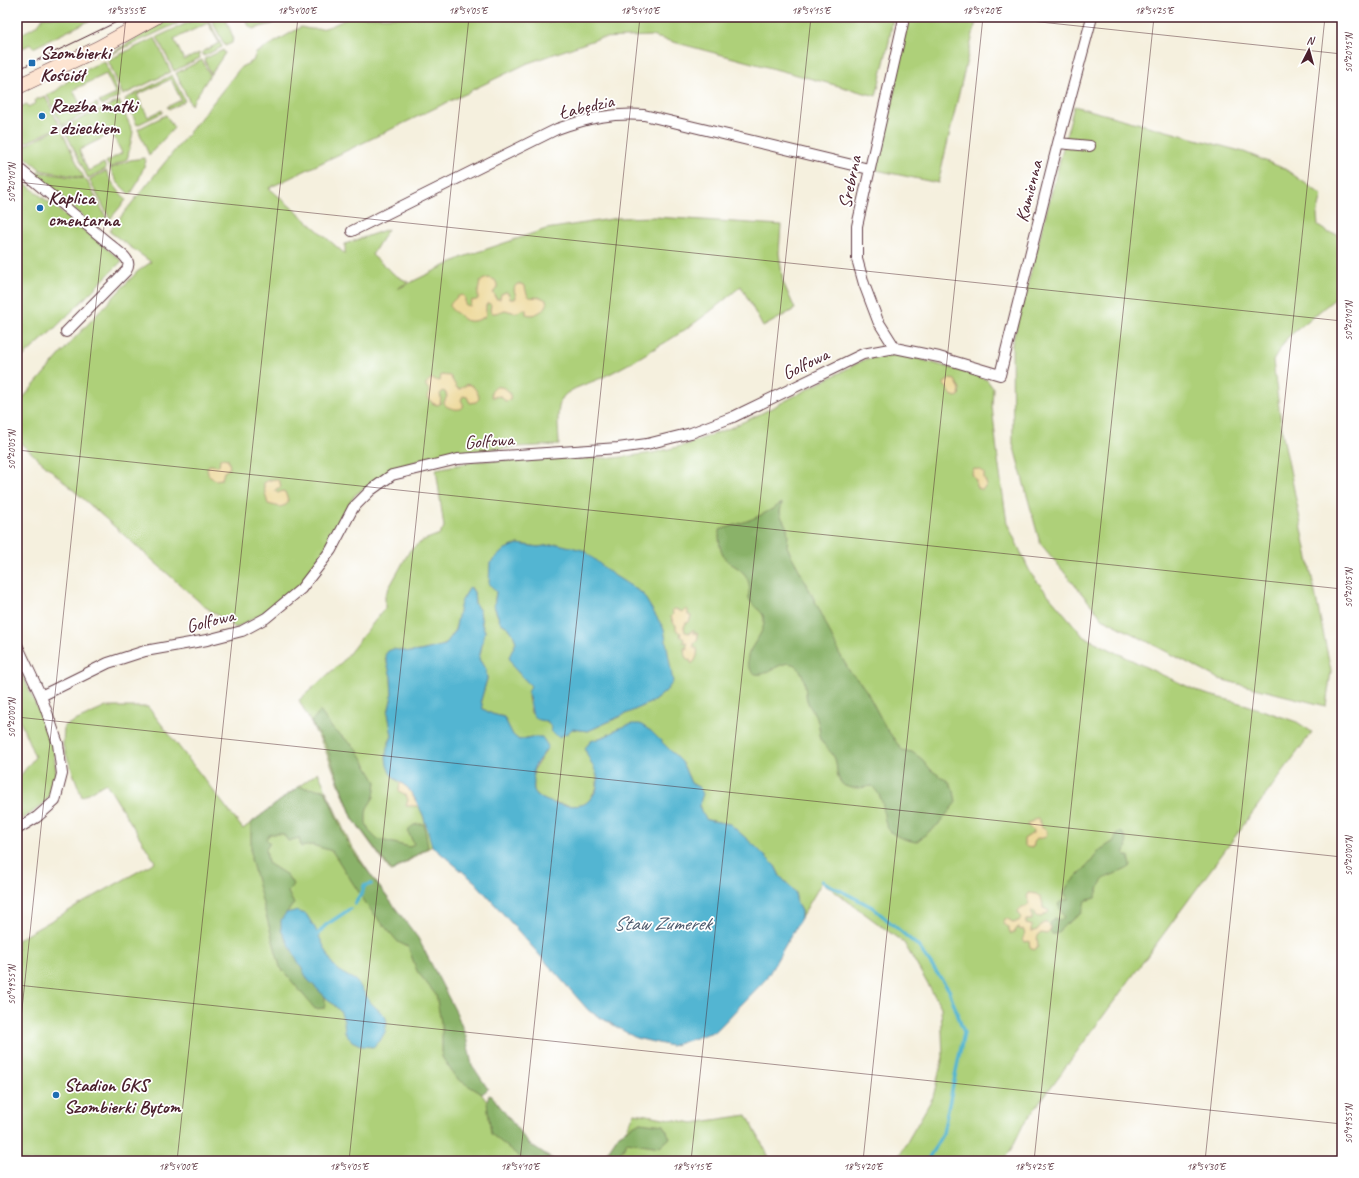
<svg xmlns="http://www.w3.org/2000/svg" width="1359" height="1178" font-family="Caveat,sans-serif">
<rect width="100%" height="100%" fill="#fff"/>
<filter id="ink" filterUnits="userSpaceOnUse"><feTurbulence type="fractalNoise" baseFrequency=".025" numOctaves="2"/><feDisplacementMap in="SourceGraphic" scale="8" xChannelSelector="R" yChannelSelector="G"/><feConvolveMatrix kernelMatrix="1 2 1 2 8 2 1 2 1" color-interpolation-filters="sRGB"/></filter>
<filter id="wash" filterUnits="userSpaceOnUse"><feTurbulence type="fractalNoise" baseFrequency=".012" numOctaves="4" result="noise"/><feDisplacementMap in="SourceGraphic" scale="16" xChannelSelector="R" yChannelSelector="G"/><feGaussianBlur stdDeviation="0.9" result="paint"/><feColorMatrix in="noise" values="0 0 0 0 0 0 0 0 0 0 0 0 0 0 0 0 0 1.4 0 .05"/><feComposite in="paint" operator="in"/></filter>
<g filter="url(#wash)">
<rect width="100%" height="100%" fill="#f5f0de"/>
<path fill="#aed079" stroke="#7c7852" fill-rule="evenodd" d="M43,17H97L33,48L31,44L23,48L19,38L17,39V36C26,31 39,27 43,17Z
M175,17H191L107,56L148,31Z
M200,17H207L222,47L204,56L202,52L219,43L208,23L174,39L184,60L199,53L200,58L174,71L157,37Z
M210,17H225L233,37L232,43L225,46Z
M244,17H266L267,18L271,17H285L272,24L253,29L249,26Z
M350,17H546L549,23L559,17H893L889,42L876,96L651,36L600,38L528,63L472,90L470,92L454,99L269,188L345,254V244L388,229L372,255L395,275L408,282L397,289L463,257L546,229L618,218L655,217L781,225L779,253L783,282L795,309L763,327L741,286C713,310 685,332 652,350C636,360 618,370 601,378C591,383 570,388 563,397C555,407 559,432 559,445L517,447L430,457L399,467L379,478L355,495L339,519L325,548L305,580L275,606L236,628L204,606L17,440V405L71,342L137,272L151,262L110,232V230L192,129L241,67L253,61L256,53L301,27C322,33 331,26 350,17Z
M908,17H977L938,183L876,170L893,99Z
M155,38L171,72L123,95L108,60Z
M223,50L225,53L211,74L204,59Z
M202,60L210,75L191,105L176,73Z
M104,61L105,62L120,96L103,105L99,102L116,94L106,74L73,90L83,110L97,103L98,107L63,125L61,124L47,95L56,91L76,74Z
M172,75L185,101L170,109L167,107L181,100L171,79L137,95L148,117L162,110V113L137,125L125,99Z
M45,96L59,125V127L17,147V108L27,104L28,107L36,103L35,100Z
M119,101L133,132L128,156L127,159L110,168L106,162L122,153L112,133L79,150L88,171L104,163L106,169L88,178L63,127Z
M1074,106L1244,152L1285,169L1322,195L1317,215L1318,226L1329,233L1342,235V293L1287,338L1273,361L1282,431L1331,671L1326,706L1219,679L1102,618L1040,543L1013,444L1012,344Z
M166,115L174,128L149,155L138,129Z
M59,128L61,129L84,178L39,170L40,169L17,150Z
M144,158L146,161L137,184L130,195L117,182L110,169L130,160Z
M106,171L113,184L126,200L110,219L90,181V179Z
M39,172L84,179L87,181L108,221L103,223L92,224L35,177L36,174Z
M17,177L122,261L54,329L17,362Z
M894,355L912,357L978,376L987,380L993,388L992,406L998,460L1007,523L1031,574L1083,636L1158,673L1202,693L1247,705L1297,722L1312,732L1023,1125L1010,1152L1001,1161H896L933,1097L943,1057L941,1007L904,943L822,882L801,918V911L797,904L795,892L780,876L775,866L730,824L707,820L700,811V788L691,783L682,762L651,731L619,728L608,735L591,741L592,763L597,772V787L590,799L584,805L573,806L547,802L539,796L534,791L533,771L545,752L531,737L519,740L513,736L504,717L492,714L483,709L481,700L487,679L486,670L479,659L485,631L482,625L480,611L475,604L474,592L471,587C457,600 460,636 444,645C440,647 434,648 429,649C417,652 406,653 393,650L385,659L389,668L391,677L392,696L388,713L392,732V736L389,742L390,773L396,780L405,785L419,806L423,815L432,846L391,872L353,819L324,747L315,731L299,700L343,661L385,608V595L410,550L424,540L440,534L444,527L436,469L478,461L572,458H614L653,453L685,445L730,428L758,415L866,359ZM518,544L538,547L558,544L642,593L666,691L654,701L597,727L588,731L572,729L568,733L550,725L547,721L531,713L528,697L531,686L514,668L513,649L516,642L513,634L509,628L500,622L494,606L496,592L490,563L506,549Z
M17,663L53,743L56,772L52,792L43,804L30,814L17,821V780L35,757L17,714Z
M106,707H148L243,829L318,772L350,844L387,899L411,938L446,1007L452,1054L521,1148L538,1161H17V940L155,862L106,783L82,797L63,746L64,726Z
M635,1113L693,1123L747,1115L771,1161H609Z"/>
<path fill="#8ab269" stroke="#6a684a" d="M782,503L780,512L781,516L787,528L788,535L787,546L790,553L802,575L823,617L838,651L850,672L860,682L867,692L886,728L902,750L912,752L922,759L931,770L949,782L954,791L956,802L940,823L916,842C866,832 897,810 872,786C864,787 853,790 845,786C835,780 838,768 835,759C832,751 824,747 821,740C819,733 820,726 817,719C814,712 810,709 807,700C805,692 806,683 802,674C787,643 761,692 749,667C741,652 765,637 764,620C764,611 755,609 751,602C746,595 751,591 749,585C749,582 747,579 746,576C742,570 736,567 730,563C719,556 719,542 719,530C743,523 761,517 782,503Z
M320,711L332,728L357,749L376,782L374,797L367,808L366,815V823L370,832L377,839L410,847L414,844L408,832C412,824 415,824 424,824L428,847L392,871L353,819L326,746L311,722Z
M298,787L325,790L348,845L418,938L457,1014L466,1037L472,1065L488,1089L482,1094L456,1078L442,1057V1028L436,995L417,971L408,947L398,942L369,908L332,851L312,845L301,847L299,838L288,841L283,834H270L266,839L270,843L266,849L268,863L287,875L293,884L288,892L294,904L286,913L308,980L325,996V1008L315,1009L280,967L251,859V823Z
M1121,832C1128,837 1128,846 1124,854L1125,856H1129L1131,866C1123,873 1108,874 1102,881C1099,885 1097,893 1095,898L1085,901L1082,913L1066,924L1056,934H1052C1048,929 1049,922 1055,918L1060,920L1064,917L1058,904L1064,900H1069L1064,893L1068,885L1089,864L1100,850L1114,841L1117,833Z
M489,1095L492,1096L529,1144L547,1156L557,1161H525L491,1134L487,1102Z
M640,1122L664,1125L670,1138L660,1147L627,1142L616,1161H601L619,1134Z"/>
<path fill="#eeda9e" stroke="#9c7c64" d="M489,278L495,280L497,284V288L493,293L495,295L496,299H500L501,294L506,292L509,294L510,299H515L516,297C515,291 512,289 517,284H521L525,286C528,306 535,292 546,300L547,305C542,312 534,317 526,314V310L524,309L516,313L505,310L496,313H491L490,310L491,305L489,303L486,305V315C482,321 468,323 463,319C461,317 460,315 458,314C452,310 446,307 454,300C457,297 458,296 462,295L465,297V305L470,306L471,301L476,300L478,299C478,296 478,294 478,292C480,283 478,280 489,278Z
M441,375L450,376L457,388L460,389C462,388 464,386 466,385C473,382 479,394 479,399L476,402L470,403L467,397L463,396L461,400C470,413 450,410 445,405L444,402L447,396L445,392L443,391L440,394L441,398L440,404L437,405L432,403L428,397L430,391L426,386V384C432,375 433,381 440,381Z
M950,379L955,380L960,389L959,396L956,397L951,395L948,389L944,385V383Z
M496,387C504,386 512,391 510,400L505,401L501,396L492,397L491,392Z
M222,458L228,459L230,468L224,472L222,479L215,480L209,476L207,470L209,465L219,466L220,459Z
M975,469L981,470L984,473V478L987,485L983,489H980L976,487V481L972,474L973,470Z
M274,479L278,480L280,483L281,487L276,489L275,491L278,493L282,491L285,492L288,500L286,505L280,507L268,504C267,501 263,486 264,483L267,481Z
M676,609L682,612L687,609L688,611V615L691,616L689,622L686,623L684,627L685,632L690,633L692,630H694L693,633H697L698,638L694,644V648H697C698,654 697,658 693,663H691L690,660H688L685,656L684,648H686L688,649L686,646L688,644L686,642L683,643L684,639L680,636L681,633L678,632L676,629V625L674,624L671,617L673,614L672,610Z
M400,782L408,788L419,806H406L408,800L406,795L399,791Z
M1037,819L1039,820L1041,827L1046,830C1050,837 1043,839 1037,838L1035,840L1033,847C1029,848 1026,848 1024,844V839L1033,833V831L1027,825L1028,823Z
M1029,893C1040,893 1043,899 1043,908L1048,910L1049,912L1041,917L1036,916L1035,912L1032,911V920H1026V924L1032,926L1031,930L1032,932L1037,930L1043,923H1047L1051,927L1050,931L1047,934L1041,933C1035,937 1038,941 1038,947L1034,950L1030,947L1029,941L1025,942C1022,939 1023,937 1025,934L1023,929L1020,930L1019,928H1017L1014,933L1011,934L1009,930V927L1004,925L1003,924L1005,919H1008L1014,923L1020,920L1021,917L1018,914C1018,909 1021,907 1026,907C1030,904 1029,901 1027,897Z"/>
<path fill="#53b5d2" stroke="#4e6a7e" d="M518,544L538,547L558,544L583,550L612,574L642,593L664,629L673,682L666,691L654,701L597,727L588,731L572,729L568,733L559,737L552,733L550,725L547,721C530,720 533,714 530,701C528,695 527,692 531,686L514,668L509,657L516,642L513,634L509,628L500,622L494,606L496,592L489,583L490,563L505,549Z
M470,587L474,592L475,604L480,611L482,625L485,631L479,659L486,670L487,679L481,700L483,709L492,714L504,717L513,735L519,740L531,737H542L548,746C545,754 533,764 533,772C533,775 534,778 534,781C534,784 533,788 534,790C538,803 573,809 584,804C589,802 595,793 597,788C601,772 588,762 585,748L591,741L608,735L619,728L632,724H640L651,731L682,762L691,783L700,788L703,794C698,807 699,809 707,820L730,824L756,847L775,866L780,876L795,892L797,904L801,911V918L766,979L716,1031L671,1046L636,1038L589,1011L475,882L432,846L423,815L414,797L408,788L396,779L390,773L387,765L386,757L387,748L392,736L388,713L392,696L391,677L385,655L388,651L393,649L410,652L420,651L445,645L455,631L461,602Z
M295,911L306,914L315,928L333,965L342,973L355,980L360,986L371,1003L385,1016L387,1022L385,1032L380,1041L373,1047L362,1046L352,1041L345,1032L344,1021L340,1011L308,980L281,930V920L286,913Z"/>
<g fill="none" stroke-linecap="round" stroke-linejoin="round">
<path stroke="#53b5d2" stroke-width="3.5" d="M822,881L872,907L918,946L949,990L964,1033L943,1133L927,1161
M355,904L363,891L364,886L371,884
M318,934L326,925L350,909"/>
</g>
</g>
<g filter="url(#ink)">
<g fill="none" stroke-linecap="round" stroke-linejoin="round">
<defs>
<path id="minor" d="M1058,143L1090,146
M17,167L124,256C129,261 130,265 126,271L66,332
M352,231L557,129C588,118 611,113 644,115L869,169
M895,348L878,321L864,284L857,259V226L903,23V17
M17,645L41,696L50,721L58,744L62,774L55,801L37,817L17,829
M41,696L108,663L145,651L207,640L242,631L266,618L301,589L331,550L353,508L371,490L392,475L458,459L618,448L647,444L691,433L733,417L863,354L895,348L939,357L1000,375L1058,143L1092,17"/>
<path id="secondary" d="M17,87L99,48L155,17"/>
</defs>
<use href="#minor" stroke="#643e46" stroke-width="12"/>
<use href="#secondary" stroke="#643e46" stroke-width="16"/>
<use href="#minor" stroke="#fff" stroke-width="10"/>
<use href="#secondary" stroke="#fde4d1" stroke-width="15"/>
<path stroke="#4a1f2b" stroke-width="1" d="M17,70L127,17"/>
</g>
</g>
<path fill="none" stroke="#4a1f2b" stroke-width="1" stroke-opacity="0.45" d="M993,17L1342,54M17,182L1342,321M17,450L1342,589M17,717L1342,857M17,985L1342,1124M17,1057L126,17M177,1161L298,17M349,1161L469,17M520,1161L640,17M691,1161L811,17M863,1161L983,17M1034,1161L1154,17M1205,1161L1325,17"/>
<g fill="#1f6fb2" stroke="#fff" stroke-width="1.5">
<rect x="28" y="59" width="8" height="8" rx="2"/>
<circle cx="42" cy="116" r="4"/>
<circle cx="40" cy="208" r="4"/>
<circle cx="56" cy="1095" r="4"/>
</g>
<g text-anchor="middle" stroke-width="3.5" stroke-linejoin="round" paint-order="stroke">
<g font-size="19" font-weight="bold" fill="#4a1f2b" stroke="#fff" text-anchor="start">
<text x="40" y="59">Szombierki<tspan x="40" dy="22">Kościół</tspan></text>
<text x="50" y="112">Rzeźba matki<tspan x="50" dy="22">z dzieckiem</tspan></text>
<text x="48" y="204">Kaplica<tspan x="48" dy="22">cmentarna</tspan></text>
<text x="64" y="1091">Stadion GKS<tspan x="64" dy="22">Szombierki Bytom</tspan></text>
</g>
<g font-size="19" fill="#4a1f2b" stroke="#fff">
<text transform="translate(586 106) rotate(-13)" y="7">Łabędzia</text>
<text transform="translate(849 182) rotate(-78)" y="7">Srebrna</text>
<text transform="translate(1028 191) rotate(-76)" y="7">Kamienna</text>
<text transform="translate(805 363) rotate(-26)" y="7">Golfowa</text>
<text transform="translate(489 440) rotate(-4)" y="7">Golfowa</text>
<text transform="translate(210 620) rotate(-14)" y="7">Golfowa</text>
</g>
<g font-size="20" font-style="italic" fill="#4e5b6e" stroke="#fff">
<text x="662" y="930">Staw Zumerek</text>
</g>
</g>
<rect width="1359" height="1178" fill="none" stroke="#fff" stroke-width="44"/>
<g transform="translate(1309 50) rotate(6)" stroke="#ffffff" stroke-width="3" paint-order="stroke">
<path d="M0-3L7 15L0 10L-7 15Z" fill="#4a1f2b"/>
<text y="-6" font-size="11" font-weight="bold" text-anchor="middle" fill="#4a1f2b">N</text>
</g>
<rect x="22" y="22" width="1315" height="1134" fill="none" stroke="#4a1f2b" stroke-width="1.5"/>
<g font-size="10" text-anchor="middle" fill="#4a1f2b">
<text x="126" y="14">18°53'55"E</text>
<text x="297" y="14">18°54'00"E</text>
<text x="468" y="14">18°54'05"E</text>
<text x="640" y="14">18°54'10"E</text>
<text x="811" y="14">18°54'15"E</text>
<text x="982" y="14">18°54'20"E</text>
<text x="1154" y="14">18°54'25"E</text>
<text transform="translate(1348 53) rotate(-90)" y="4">50°20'15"N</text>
<text transform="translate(11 183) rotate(-90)" y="4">50°20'10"N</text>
<text transform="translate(1348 321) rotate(-90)" y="4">50°20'10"N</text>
<text transform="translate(11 450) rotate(-90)" y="4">50°20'05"N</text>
<text transform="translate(1348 588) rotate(-90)" y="4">50°20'05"N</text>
<text transform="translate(11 718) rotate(-90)" y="4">50°20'00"N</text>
<text transform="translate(1348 856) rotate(-90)" y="4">50°20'00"N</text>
<text transform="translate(11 985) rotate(-90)" y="4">50°19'55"N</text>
<text transform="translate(1348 1124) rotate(-90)" y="4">50°19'55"N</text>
<text x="178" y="1170">18°54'00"E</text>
<text x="349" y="1170">18°54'05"E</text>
<text x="520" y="1170">18°54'10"E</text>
<text x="692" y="1170">18°54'15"E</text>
<text x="863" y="1170">18°54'20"E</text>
<text x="1034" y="1170">18°54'25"E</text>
<text x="1206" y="1170">18°54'30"E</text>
</g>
</svg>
